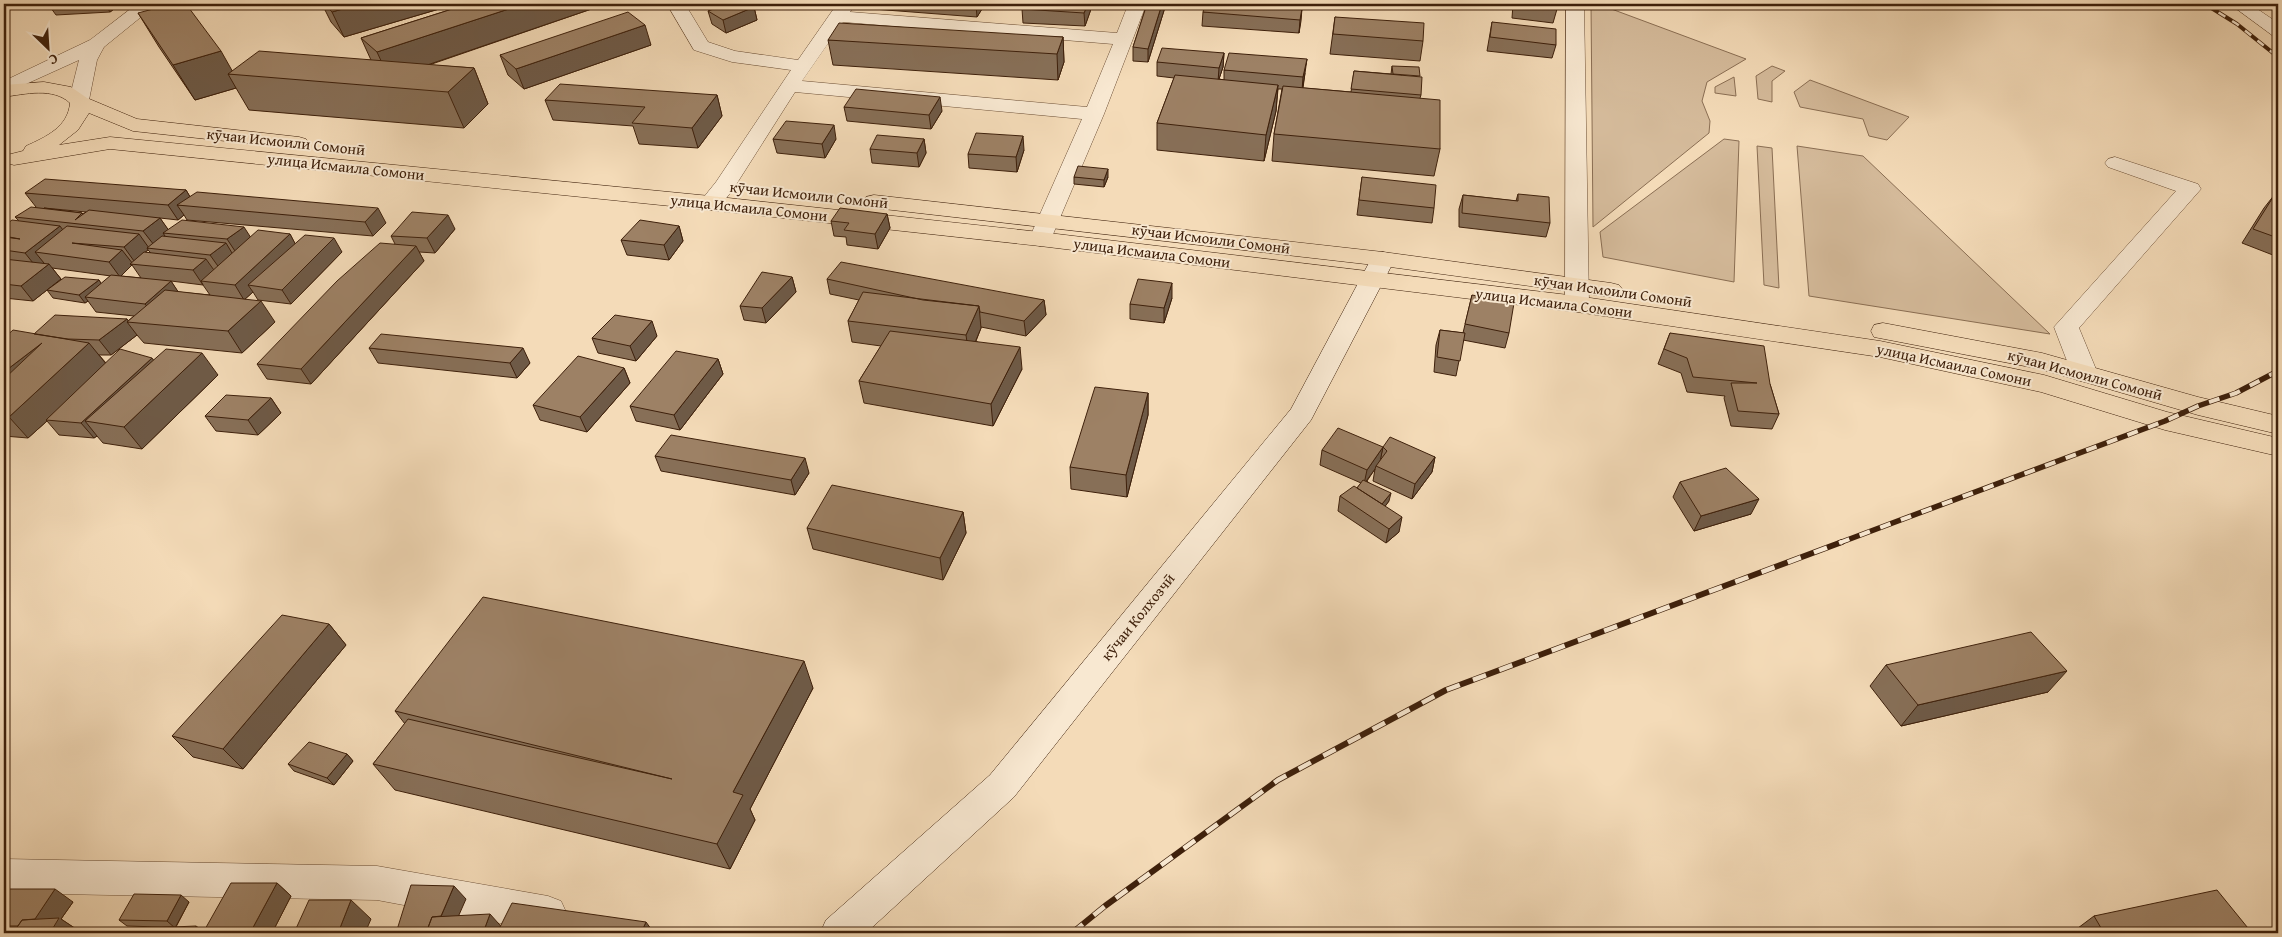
<svg xmlns="http://www.w3.org/2000/svg" width="2282" height="937" font-family="'Gentium Book Plus',serif">
<rect width="100%" height="100%" fill="#f4dbb8"/>
<filter id="stains"><feTurbulence type="fractalNoise" baseFrequency=".004" numOctaves="4"/><feColorMatrix values="0 0 0 0 .2 0 0 0 0 .09 0 0 0 0 .02 0 0 0 .5 -.17"/></filter>
<radialGradient id="worn" r=".72"><stop offset=".6" stop-color="#630" stop-opacity="0"/><stop offset="1" stop-color="#630" stop-opacity=".3"/></radialGradient>
<path fill="#d5bb9b" stroke="#8a6e53" d="M1591,4H1598L1746,59L1707,82L1702,101L1710,121L1709,133L1593,227Z
M1772,66L1785,71L1772,81V102L1758,99L1756,76Z
M1734,77L1736,96L1715,93V87Z
M1810,80L1909,117L1887,140L1869,136L1863,119L1800,107L1794,92Z
M1724,139L1739,141L1734,282L1603,257L1600,232Z
M1757,146L1772,148L1779,288L1764,285Z
M1797,146L1863,156L2050,334L1809,296Z"/>
<g fill="none" stroke-linecap="round" stroke-linejoin="round">
<defs>
<path id="minor" d="M667,4H685L708,42L735,51L798,60L837,4H855L850,12L1117,33L1126,10V4H1144V10L1104,114L1051,239L1048,244L1040,246L1032,244L1029,239L1082,119L795,92L732,191L718,208L710,210L702,208L699,203L716,182L791,70L732,62L694,50ZM843,22L1113,44L1087,107L802,81Z
M1566,4H1584L1589,304L1585,309L1577,312L1569,309L1565,304Z
M2230,4H2250L2278,23V36L2272,35Z
M2115,157L2198,184L2201,189L2079,328L2098,374L2094,380L2085,382L2076,380L2072,374L2054,327L2176,191L2108,167L2105,163L2108,159Z
M4,859L377,866L548,896L561,901L567,914L561,927L548,932L377,900L4,893Z"/>
<path id="tertiary" d="M137,4H157L104,47L97,60L89,100L86,104L79,106L72,104L69,100L79,60L4,94V81L90,40Z"/>
<path id="secondary" d="M1383,252L1391,254L1395,259L1311,420L1014,797L866,933H820L826,920L990,775L1291,409L1371,259L1375,254Z"/>
<path id="primary" d="M44,82L71,87L87,98L137,119L299,137L306,139L309,143L306,147L299,149L133,131L89,113L78,130L59,145L110,137L710,196L1040,232L1577,296L1880,341L2044,375L2167,412L2278,438V456L2165,430L2041,392L1880,357L1577,312L1040,246L710,210L110,149L14,165L7,163L4,159L7,155L23,151L26,146C46,137 68,127 70,103C53,87 25,94 4,97V85Z
M874,195L1383,252L1611,283L1619,285L1623,290L1619,295L1611,297L1383,266L866,207L863,202L866,197Z
M1883,323L2042,353L2198,397L2278,416V434L2198,415L2040,369L1874,337L1871,331L1874,325Z"/>
</defs>
<use href="#minor" stroke="#6c4f36" stroke-width="1"/>
<use href="#tertiary" stroke="#6c4f36" stroke-width="1"/>
<use href="#secondary" stroke="#3e200b" stroke-width="1"/>
<use href="#primary" stroke="#3e200b" stroke-width="1"/>
<use href="#minor" fill="#f8e8d1" fill-rule="evenodd"/>
<use href="#tertiary" fill="#f8e8d1" fill-rule="evenodd"/>
<use href="#secondary" fill="#f8e8d1" fill-rule="evenodd"/>
<use href="#primary" fill="#f4dbb8" fill-rule="evenodd"/>
<defs>
<path id="rail-far2" d="M2205,4L2237,24L2278,57"/>
<path id="rail-far1" d="M1839,543L2165,421L2198,406L2236,393L2278,371"/>
<path id="rail" d="M1072,933L1105,906L1278,780L1446,690L1842,542"/>
</defs>
<use href="#rail-far2" stroke="#3e200b" stroke-width="4"/>
<use href="#rail-far1" stroke="#3e200b" stroke-width="5.5"/>
<use href="#rail" stroke="#3e200b" stroke-width="6"/>
<use href="#rail-far2" stroke="#f8e8d1" stroke-width="2.5" stroke-dasharray="8" stroke-linecap="butt"/>
<use href="#rail-far1" stroke="#f8e8d1" stroke-width="4" stroke-dasharray="11" stroke-linecap="butt"/>
<use href="#rail" stroke="#f8e8d1" stroke-width="4.5" stroke-dasharray="14" stroke-linecap="butt"/>
</g>
<path fill="#876f57" stroke="#3e200b" fill-rule="evenodd" d="M48,4H121L110,12L56,15Z
M322,4H456L344,37L331,22Z
M468,4H606L429,65L474,68L488,104L464,128L249,110L236,88L195,100L159,47L138,13L232,71L371,60L361,38Z
M728,4H761L755,7L751,5L754,7L757,20L726,33L712,24L708,11Z
M872,4H985L977,17L873,9Z
M1025,4H1090L1091,9L1085,26L1023,23L1022,9Z
M1147,4H1166L1148,62L1133,61V47Z
M1364,4H1380L1379,6L1364,5Z
M1513,4H1557V9L1553,23L1512,18Z
M1302,8L1299,33L1202,26L1203,12Z
M1335,17L1423,41L1420,61L1330,54Z
M1492,22L1556,45L1552,58L1487,51Z
M1063,37L1064,62L1058,80L833,65L828,40Z
M651,45L524,89L508,75L500,55Z
M1224,53L1223,67L1219,79L1224,80V70L1305,73L1303,88L1351,92L1354,71L1391,74L1392,66L1421,95L1420,98L1440,149L1434,176L1272,161L1274,134L1282,89H1278L1276,111L1264,161L1157,150V123L1174,78L1157,76V62Z
M717,95L722,116L698,148L639,144L633,126L553,120L545,100Z
M844,107L942,111L931,129L847,121Z
M773,139H836L825,158L777,153Z
M924,139L926,153L919,167L872,163L870,149Z
M1024,150L1017,172L969,168L968,154Z
M1074,177H1108L1104,187L1074,184Z
M1362,177L1434,208L1432,223L1357,215Z
M186,190L190,197L386,223L373,236L187,220L184,215L178,220L160,218L168,230L251,237L290,234L295,244L342,252L291,304L258,300L253,292L245,299L275,322L242,353L144,343L137,335L111,355H99L106,363L153,360L218,375L142,449L103,443L97,436L94,438L59,435L47,421L28,438L4,436V334L5,336L34,334L127,319L128,321L134,316L96,312L88,301L85,303L53,298L47,290L99,280L101,284L111,276L52,268L61,279L33,301L4,298V226L19,221L15,217L36,207L25,193ZM44,208L86,212L83,214L82,213ZM148,250L151,253L145,252ZM132,265L141,278L120,276ZM171,281L203,285L210,295L178,292Z
M1518,194L1550,223L1546,237L1459,227V209L1463,195L1516,201Z
M2275,194L2278,195V257L2242,243L2264,208Z
M887,214L890,228L878,249L847,245L846,237L834,236L831,221Z
M679,226L683,241L669,260L627,255L621,240Z
M455,229L435,253L419,252L424,261L311,384L267,379L257,364L395,244L391,236Z
M792,277L796,292L766,323L744,320L740,306Z
M827,279L1044,300L1046,315L1026,336L981,327V328L976,341L1022,369L993,426L864,403L859,381L881,346L852,342L848,321L859,300L830,294Z
M1472,295L1509,333L1505,348L1463,340L1456,376L1434,372L1436,345L1440,330L1463,333Z
M1172,298L1164,323L1130,319V304Z
M1670,333L1770,384L1779,414L1772,429L1731,426L1724,398L1725,396L1687,392L1681,373L1658,364Z
M657,336L636,361L598,353L592,338Z
M369,348L530,363L517,378L378,363Z
M718,359L723,374L680,430L636,421L630,406Z
M624,368L630,383L587,432L540,420L533,405Z
M1148,393V415L1127,497L1071,489L1070,467Z
M271,398L281,413L258,435L216,431L205,416Z
M1383,447L1435,457L1432,472L1412,499L1373,481L1375,469L1367,481L1389,501L1385,506L1399,532L1386,543L1338,511L1340,496L1357,488L1361,483L1320,465L1322,450L1380,460Z
M655,456L809,473L795,495L661,471Z
M1680,482L1751,514L1694,531L1673,497Z
M963,512L966,533L943,580L813,549L807,528Z
M329,624L346,645L243,769L193,757L172,736Z
M1886,665L2048,692L1901,726L1870,686Z
M813,688L750,809L755,820L730,869L395,790L373,764L405,724L395,711Z
M347,754L353,761L334,785L294,771L288,764Z
M277,883L291,896L272,933H206L204,931Z
M4,889L73,902L61,919L82,933H4Z
M189,902L176,927H159L127,926L119,920Z
M2094,916L2252,933H2081L2078,928Z"/>
<path fill="#6e5a47" stroke="#3e200b" d="M105,4H121L110,12Z
M360,4H456L344,37L332,12Z
M524,4H606L389,78L377,52Z
M754,4H761L755,7Z
M976,4H985L977,17Z
M1088,4H1090L1091,9L1085,26L1084,13Z
M1162,4H1166L1148,62V49Z
M754,7L757,20L726,33L723,20Z
M1302,8L1301,21L1299,33L1300,20Z
M4,22L7,27L4,36Z
M645,25L651,45L524,89L516,69Z
M1063,37L1064,62L1058,80L1057,54Z
M221,51L234,74H228L236,88L195,100L173,65Z
M1224,53L1223,67L1218,82L1219,68Z
M1307,59L1305,73L1302,91L1303,77Z
M474,68L488,104L464,128L448,92Z
M1278,85L1276,111L1264,161L1266,135Z
M717,95L722,116L698,148L692,128Z
M940,97L942,111L931,129L929,115Z
M834,125L836,139L825,158L822,144Z
M1023,136L1024,150L1017,172L1016,157Z
M924,139L926,153L919,167L917,153Z
M1108,169V177L1104,187V180Z
M186,190L195,205H177L184,215L178,220L168,205Z
M378,208L386,223L373,236L365,222Z
M887,214L890,228L878,249L875,234Z
M448,215L455,229L435,253L427,238Z
M160,218L170,232L163,233L165,236L154,245L143,231Z
M60,226L71,241L35,252L44,263L37,268L25,253Z
M679,226L683,241L669,260L664,245Z
M244,227L253,241L237,254L227,239Z
M139,234L149,248H147L148,250L134,261L124,247Z
M290,234L298,249L248,285L253,292L244,300L235,285Z
M334,238L342,252L291,304L282,290Z
M226,243L235,258L220,269L210,255Z
M416,246L424,261L311,384L301,369Z
M122,250L133,264H130L132,265L120,277L109,262Z
M206,259L216,273L201,281L203,285L193,270Z
M49,264L61,279L33,301L21,286Z
M792,277L796,292L766,323L762,308Z
M99,280L104,288L85,297L88,301L85,303L79,295Z
M171,281L181,296L156,318L145,304Z
M1172,283V298L1164,323V308Z
M1044,300L1046,315L1026,336L1024,321Z
M261,301L275,322L242,353L228,331Z
M979,306L981,328L969,357L966,335Z
M127,319L129,322H127L137,335L111,355L99,340Z
M652,321L657,336L636,361L630,346Z
M42,343L4,410V372Z
M89,343L107,365L46,420L47,421L28,438L9,417Z
M1020,347L1022,369L993,426L991,404Z
M523,348L530,363L517,378L510,363Z
M202,353L218,375L142,449L124,427Z
M152,358L163,373L85,421L97,436L94,438L81,423Z
M718,359L723,374L680,430L674,415Z
M624,368L630,383L587,432L580,417Z
M1148,393V415L1127,497L1126,475Z
M271,398L281,413L258,435L248,420Z
M1383,447L1380,462L1376,466L1375,469L1364,484L1367,470Z
M1435,457L1432,472L1412,499L1415,484Z
M805,458L809,473L795,495L791,480Z
M1391,493L1389,501L1381,512L1382,504Z
M1759,499L1751,514L1694,531L1701,516Z
M963,512L966,533L943,580L940,558Z
M1402,517L1399,532L1386,543L1389,529Z
M329,624L346,645L243,769L223,749Z
M804,661L813,688L750,809L755,820L730,869L717,844L733,792Z
M2067,671L2048,692L1901,726L1918,705Z
M347,754L353,761L334,785L327,778Z
M277,883L291,896L272,933H250Z
M454,886L466,899L451,933H434Z
M55,889L73,902L61,919L82,933H42L30,926Z
M181,895L189,902L175,928L167,921Z
M351,900L371,919L365,933H338Z
M490,914L507,933H483Z
M646,922L654,933H641Z
M196,926L206,933H193Z"/>
<path fill="#9d8165" stroke="#3e200b" d="M172,4H186L221,51L173,65L138,13Z
M325,4H360L332,12Z
M468,4H524L377,52L361,38Z
M728,4H749L754,7L723,20L708,11Z
M1025,4H1088L1084,13L1022,9Z
M1147,4H1162L1148,49L1133,47Z
M1205,4H1252L1302,8L1300,20L1203,12Z
M1515,4H1557V9L1515,5Z
M628,12L645,25L516,69L500,55Z
M1335,17L1424,23L1423,41L1333,34Z
M1492,22L1556,29V45L1490,37Z
M839,23L1063,37L1057,54L828,40Z
M1162,48L1224,53L1219,68L1157,62Z
M259,51L474,68L448,92L228,74Z
M1229,53L1307,59L1303,77L1224,70Z
M1392,66L1419,67L1420,76L1393,74Z
M1354,71L1422,77L1421,95L1351,89Z
M1175,75L1278,85L1266,135L1157,123Z
M560,84L717,95L692,128L632,123L645,107L545,100Z
M1283,86L1440,100V149L1274,134Z
M856,89L940,97L929,115L844,107Z
M786,121L834,125L822,144L773,139Z
M976,133L1023,136L1016,157L968,154Z
M877,135L924,139L917,153L870,149Z
M1078,166L1108,169L1104,180L1074,177Z
M1362,177L1436,185L1434,208L1359,200Z
M45,179L186,190L168,205L25,193Z
M197,192L378,208L365,222L177,205Z
M1518,194L1549,197L1550,223L1462,213L1463,195L1518,201Z
M2275,194L2278,195V238L2253,229Z
M31,207L82,213L75,220L89,210L160,218L143,231L15,217Z
M840,208L887,214L875,234L844,230L849,223L831,221Z
M412,212L448,215L427,238L391,236Z
M12,220L60,226L25,253L4,250V237L20,239L4,236V226Z
M182,220L244,227L227,239L163,233Z
M640,220L679,226L664,245L621,240Z
M67,226L139,234L124,247L72,243L122,250L109,262L35,252Z
M258,230L290,234L235,285L201,281Z
M305,235L334,238L282,290L248,285Z
M162,236L226,243L210,255L147,248Z
M380,243L416,246L301,369L257,364L337,281Z
M144,252L206,259L193,270L130,264Z
M4,259L49,264L21,286L4,284Z
M841,262L1044,300L1024,321L980,312L979,306L923,300L827,279Z
M762,272L792,277L762,308L740,306Z
M111,275L171,281L145,304L85,297Z
M65,277L99,280L79,295L47,290Z
M1138,279L1172,283L1164,308L1130,304Z
M165,290L261,301L228,331L127,322Z
M863,292L979,306L966,335L848,321Z
M1472,295L1514,303L1509,333L1465,324Z
M55,315L127,319L99,340L68,339L34,334Z
M615,315L652,321L630,346L592,338Z
M13,330L89,343L9,417L4,416V379L42,343L4,372V338Z
M1440,330L1465,333L1460,361L1437,357Z
M890,331L1020,347L991,404L859,381Z
M1670,333L1764,346L1770,384L1779,414L1738,411L1731,383H1757L1693,377L1687,358L1664,349Z
M381,334L523,348L510,363L369,348Z
M120,349L152,358L81,423L46,420Z
M166,349L202,353L124,427L85,421Z
M676,351L718,359L674,415L630,406Z
M578,356L624,368L580,417L533,405Z
M1095,387L1148,393L1126,475L1070,467Z
M226,395L271,398L248,420L205,416Z
M1338,428L1383,447L1367,470L1322,450Z
M671,435L805,458L791,480L655,456Z
M1390,437L1435,457L1415,484L1376,466L1387,451L1383,447Z
M1726,468L1759,499L1701,516L1680,482Z
M1363,480L1391,493L1382,504L1357,488Z
M832,485L963,512L940,558L807,528Z
M1354,486L1402,517L1389,529L1340,496Z
M483,597L804,661L733,792L743,795L717,844L373,764L408,719L672,779L395,711Z
M282,615L329,624L223,749L172,736Z
M2031,632L2067,671L1918,705L1886,665Z
M309,742L347,754L327,778L288,764Z
M231,883H277L250,933L204,931Z
M411,885L454,886L441,916L432,917L426,933H396Z
M4,889H55L35,919L22,920L18,926H4Z
M2217,890L2252,933H2104L2094,916Z
M134,894L181,895L167,921L119,920Z
M309,900H351L338,933H294Z
M512,903L646,922L641,933H497Z
M490,914L483,933H426L432,917Z
M59,918L50,933H13L22,920Z
M196,926L193,933H124L126,929Z"/>
<g text-anchor="middle" stroke-width="4" stroke-linejoin="round" paint-order="stroke">
<g font-size="15" fill="#3e200b" stroke="#f8e8d1">
<text transform="translate(286 142) rotate(6)" y="5">кӯчаи Исмоили Сомонӣ</text>
<text transform="translate(346 167) rotate(6)" y="5">улица Исмаила Сомони</text>
<text transform="translate(809 195) rotate(6)" y="5">кӯчаи Исмоили Сомонӣ</text>
<text transform="translate(749 208) rotate(6)" y="5">улица Исмаила Сомони</text>
<text transform="translate(1211 239) rotate(7)" y="5">кӯчаи Исмоили Сомонӣ</text>
<text transform="translate(1152 253) rotate(7)" y="5">улица Исмаила Сомони</text>
<text transform="translate(1613 291) rotate(8)" y="5">кӯчаи Исмоили Сомонӣ</text>
<text transform="translate(1554 303) rotate(7)" y="5">улица Исмаила Сомони</text>
<text transform="translate(1954 365) rotate(12)" y="5">улица Исмаила Сомони</text>
<text transform="translate(2085 375) rotate(15)" y="5">кӯчаи Исмоили Сомонӣ</text>
<text transform="translate(1138 617) rotate(-51)" y="5">кӯчаи Колхозчӣ</text>
</g>
</g>
<rect width="2282" height="937" fill="none" stroke="#f4dbb8" stroke-width="20"/>
<rect x="5" y="5" width="2272" height="927" fill="none" stroke="#3e200b" stroke-width="2.5"/>
<rect x="10" y="10" width="2262" height="917" fill="none" stroke="#3e200b"/>
<g transform="translate(48 48) rotate(155)" stroke="#f8e8d1" stroke-width="4" paint-order="stroke">
<path d="M0-4L9 19L0 12L-9 19Z" fill="#3e200b"/>
<text y="-8" font-size="14" font-weight="bold" text-anchor="middle" fill="#3e200b">С</text>
</g>
<rect width="100%" height="100%" filter="url(#stains)"/>
<rect width="100%" height="100%" fill="url(#worn)"/>
</svg>
